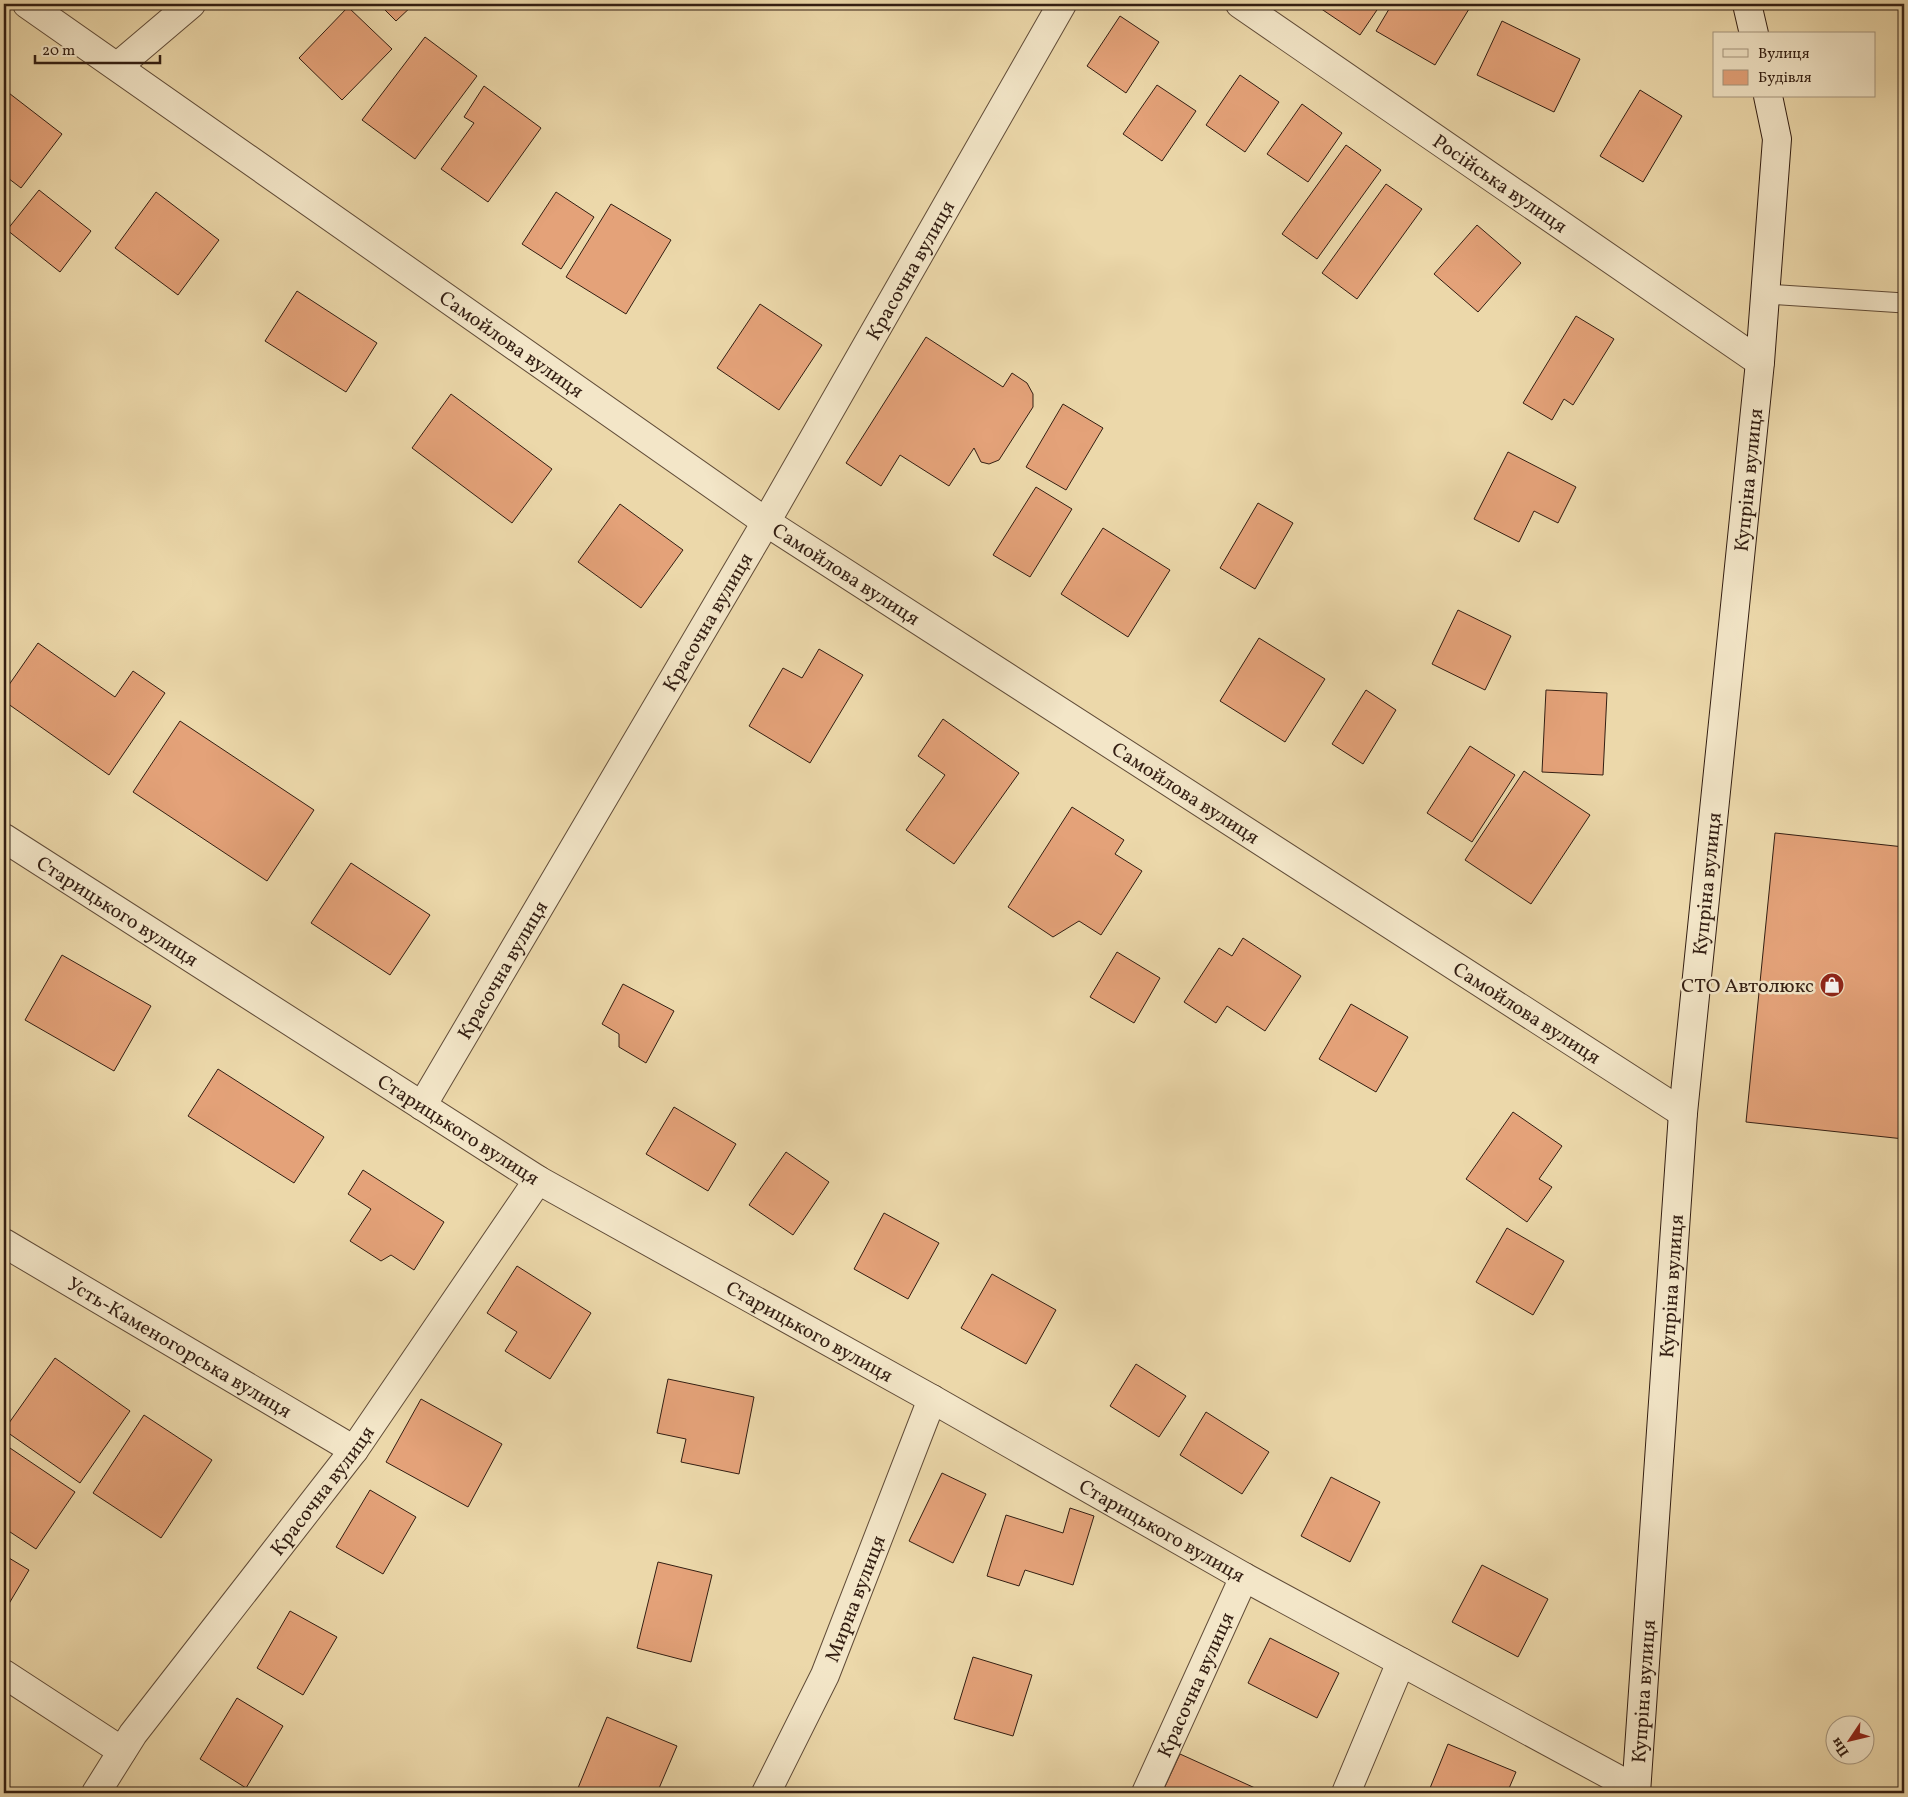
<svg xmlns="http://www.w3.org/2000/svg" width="1908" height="1797" font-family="Vollkorn,serif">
<rect width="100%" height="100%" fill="#ecd8aa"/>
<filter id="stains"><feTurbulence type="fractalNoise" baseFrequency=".004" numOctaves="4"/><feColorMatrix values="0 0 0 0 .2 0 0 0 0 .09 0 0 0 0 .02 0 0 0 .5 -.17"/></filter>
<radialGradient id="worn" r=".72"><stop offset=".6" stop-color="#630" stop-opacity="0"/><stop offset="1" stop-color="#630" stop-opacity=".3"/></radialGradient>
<path fill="#e4a279" stroke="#331e12" d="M379,4H414L396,21Z
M1314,4H1381L1360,35Z
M1392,4H1472L1435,65L1376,31Z
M348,7L392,49L342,100L299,58Z
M1120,16L1159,42L1126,93L1087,66Z
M1502,21L1580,59L1554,112L1477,75Z
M425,37L477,76L415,159L362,120Z
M1240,75L1279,102L1245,152L1206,125Z
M1157,85L1196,111L1162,161L1123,134Z
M484,86L541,128L488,202L441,169L474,123L464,117Z
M5,90L62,134L21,188L4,175Z
M1640,90L1682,116L1643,182L1600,156Z
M1302,104L1342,133L1308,182L1267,154Z
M1346,145L1381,170L1317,259L1282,234Z
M1386,184L1422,209L1357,299L1322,273Z
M39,190L91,231L60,272L7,230Z
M156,192L219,240L178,295L115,248Z
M556,192L594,217L561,269L522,244Z
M611,204L671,240L626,314L566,277Z
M1477,225L1521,263L1478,312L1434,274Z
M297,291L377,343L346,392L265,341Z
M760,304L822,345L779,410L717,368Z
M1576,316L1614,339L1573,405L1564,399L1552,420L1523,403Z
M926,337L1003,387L1012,373L1027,383L1033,394V407L999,460L989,464L981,462L974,448L949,486L900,455L881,486L846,463Z
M451,394L552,469L512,523L412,448Z
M1063,404L1103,428L1066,490L1026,467Z
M1508,452L1576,487L1558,523L1534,511L1519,542L1474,519Z
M1036,487L1072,509L1030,577L993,555Z
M1258,503L1293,523L1255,589L1220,568Z
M620,504L683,550L641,608L578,562Z
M1103,528L1170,570L1128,637L1061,594Z
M1458,610L1511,636L1485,690L1432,664Z
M1259,638L1325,679L1285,742L1220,701Z
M38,643L115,697L133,671L165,693L109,775L4,701V692Z
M819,649L863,675L810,763L749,726L783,668L802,678Z
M1366,690L1396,710L1363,764L1332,744Z
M1546,690L1607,693L1603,775L1542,772Z
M943,719L1019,773L954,864L906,830L945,775L918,756Z
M180,721L314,810L267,881L133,792Z
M1470,746L1515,775L1472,842L1427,813Z
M1524,771L1590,815L1531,904L1465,860Z
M1072,807L1124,840L1115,854L1142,871L1101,935L1079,921L1053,937L1008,907Z
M1775,833L1904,847V1139L1746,1122Z
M351,863L430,915L390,975L311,923Z
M1243,938L1301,976L1265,1031L1227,1006L1216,1023L1184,1002L1219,948L1232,956Z
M1117,952L1160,978L1134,1023L1090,997Z
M62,955L151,1006L114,1071L25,1020Z
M623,984L674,1011L646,1063L619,1047V1034L602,1024Z
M1351,1004L1408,1037L1376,1092L1319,1059Z
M218,1069L324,1137L294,1183L188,1116Z
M674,1107L736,1144L708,1191L646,1154Z
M1513,1112L1562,1146L1539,1179L1552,1187L1527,1222L1466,1179Z
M786,1152L829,1182L793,1235L749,1205Z
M363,1170L444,1222L414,1270L391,1255L381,1261L350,1241L371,1209L348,1194Z
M884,1213L939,1243L908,1299L854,1269Z
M1507,1228L1564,1261L1533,1315L1476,1282Z
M517,1266L591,1313L550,1379L505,1351L517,1332L487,1313Z
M992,1274L1056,1310L1026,1364L961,1328Z
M55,1358L130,1411L80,1483L4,1430Z
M1136,1364L1186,1396L1159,1437L1110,1406Z
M668,1379L754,1397L739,1474L681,1462L686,1439L657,1433Z
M421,1399L502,1444L468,1507L386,1462Z
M1206,1412L1269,1452L1242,1494L1180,1455Z
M144,1415L212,1460L161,1538L93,1493Z
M7,1446L75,1492L36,1549L4,1528V1450Z
M942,1473L986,1494L953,1563L909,1541Z
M1331,1477L1380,1502L1350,1562L1301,1536Z
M370,1490L416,1517L383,1574L336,1547Z
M1070,1508L1094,1516L1073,1585L1025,1570L1019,1586L987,1576L1006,1515L1063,1533Z
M4,1555L29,1570L4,1612Z
M658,1562L712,1575L691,1662L637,1648Z
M1482,1565L1548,1599L1518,1657L1452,1622Z
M290,1611L337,1637L303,1695L257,1668Z
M1270,1638L1339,1673L1317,1718L1248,1683Z
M973,1657L1032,1675L1013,1736L954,1719Z
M237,1698L283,1726L246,1788L200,1759Z
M607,1717L677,1746L657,1793H576Z
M1448,1744L1516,1772L1507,1793H1428Z
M1180,1754L1255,1788L1253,1793H1162Z"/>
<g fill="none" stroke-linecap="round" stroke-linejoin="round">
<defs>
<path id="service" d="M1766,294L1904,303"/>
<g id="minor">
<path id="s1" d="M27,4L766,522L1683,1113"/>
<path id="s2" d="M1240,4L1760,362"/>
<path d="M118,66L191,4"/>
<path id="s3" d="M4,838L538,1180L932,1399L1244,1577L1636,1789"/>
<path id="s4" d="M422,1106L766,522L1062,4"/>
<path id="s5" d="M4,1243L354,1450"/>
<path d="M4,1674L122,1751"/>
<path id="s6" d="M96,1793L133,1734L354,1450L538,1180"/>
<path id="s7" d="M766,1793L825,1675L932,1399"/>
<path id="s8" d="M1146,1793L1244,1577"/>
<path d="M1346,1793L1401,1662"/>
</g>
<g id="secondary">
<path d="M1747,4L1754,34"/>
<path id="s9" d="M1636,1793L1683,1113L1760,362L1777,139L1768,96"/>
</g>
</defs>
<use href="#service" stroke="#614c38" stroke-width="21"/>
<use href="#minor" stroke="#614c38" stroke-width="30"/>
<use href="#secondary" stroke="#331e12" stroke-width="30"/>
<use href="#service" stroke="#f3e6c8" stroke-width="19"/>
<use href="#minor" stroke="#f3e6c8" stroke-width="28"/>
<use href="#secondary" stroke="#f3e6c8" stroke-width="28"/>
</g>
<defs>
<symbol id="shop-disc" viewBox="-11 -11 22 22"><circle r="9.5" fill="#8f2418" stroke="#f3e6c8"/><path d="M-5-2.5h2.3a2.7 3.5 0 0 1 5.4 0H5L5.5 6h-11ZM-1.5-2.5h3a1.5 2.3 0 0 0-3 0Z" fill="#fff"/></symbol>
</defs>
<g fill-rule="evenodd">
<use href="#shop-disc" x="1818" y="971" width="28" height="28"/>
</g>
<g text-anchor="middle" stroke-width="5" stroke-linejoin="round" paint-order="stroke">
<g font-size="20" fill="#331e12" stroke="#f3e6c8">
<text dy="7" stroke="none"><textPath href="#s2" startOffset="316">Російська вулиця</textPath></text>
<text dy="7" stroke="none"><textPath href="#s4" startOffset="968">Красочна вулиця</textPath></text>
<text dy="7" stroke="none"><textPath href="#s1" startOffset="592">Самойлова вулиця</textPath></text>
<text dy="7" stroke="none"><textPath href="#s9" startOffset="1318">Купріна вулиця</textPath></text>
<text dy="7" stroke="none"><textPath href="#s1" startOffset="998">Самойлова вулиця</textPath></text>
<text dy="7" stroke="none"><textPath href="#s4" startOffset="562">Красочна вулиця</textPath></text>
<text dy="7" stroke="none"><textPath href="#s1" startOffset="1402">Самойлова вулиця</textPath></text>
<text dy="7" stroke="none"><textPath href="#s9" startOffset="912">Купріна вулиця</textPath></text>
<text dy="7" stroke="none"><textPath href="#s3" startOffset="135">Старицького вулиця</textPath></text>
<text dy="7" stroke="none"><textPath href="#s4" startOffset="158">Красочна вулиця</textPath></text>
<text dy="7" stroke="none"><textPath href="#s1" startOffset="1808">Самойлова вулиця</textPath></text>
<text dy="7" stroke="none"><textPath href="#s3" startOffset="540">Старицького вулиця</textPath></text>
<text dy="7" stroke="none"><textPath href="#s9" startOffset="508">Купріна вулиця</textPath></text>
<text dy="7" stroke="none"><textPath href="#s3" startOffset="945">Старицького вулиця</textPath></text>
<text dy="7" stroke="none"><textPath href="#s5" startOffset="204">Усть-Каменогорська вулиця</textPath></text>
<text dy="7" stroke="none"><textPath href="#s6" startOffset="378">Красочна вулиця</textPath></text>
<text dy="7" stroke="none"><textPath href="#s3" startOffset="1350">Старицького вулиця</textPath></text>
<text dy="7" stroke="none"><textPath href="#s7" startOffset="214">Мирна вулиця</textPath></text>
<text dy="7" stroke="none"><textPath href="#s8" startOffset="119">Красочна вулиця</textPath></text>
<text dy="7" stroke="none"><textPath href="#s9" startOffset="102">Купріна вулиця</textPath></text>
</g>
<g font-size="20" fill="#331e12" stroke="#f3e6c8" text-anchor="end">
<text x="1814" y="992">СТО Автолюкс</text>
</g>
</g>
<rect width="1908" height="1797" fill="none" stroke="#ecd8aa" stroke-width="20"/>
<rect x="5" y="5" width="1898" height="1787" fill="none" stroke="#331e12" stroke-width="2.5"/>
<rect x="10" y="10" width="1888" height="1777" fill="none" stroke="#331e12"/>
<rect x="1713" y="32" width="162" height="65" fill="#f3e6c8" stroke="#a6967f"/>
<rect x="1723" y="49" width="25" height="8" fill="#f3e6c8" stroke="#a6967f"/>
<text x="1758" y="58" font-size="15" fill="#331e12">Вулиця</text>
<rect x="1723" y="70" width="25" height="15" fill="#e4a279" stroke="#a6967f"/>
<text x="1758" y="82" font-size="15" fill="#331e12">Будівля</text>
<g transform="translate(1850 1740) rotate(235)"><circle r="24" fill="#f3e6c8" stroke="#a6967f"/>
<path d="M0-4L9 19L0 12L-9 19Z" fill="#8f2418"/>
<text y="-8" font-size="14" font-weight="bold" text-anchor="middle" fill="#331e12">Пн</text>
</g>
<path d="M35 55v8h125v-8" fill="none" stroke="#331e12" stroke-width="2.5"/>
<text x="42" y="55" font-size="15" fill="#331e12" stroke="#f3e6c8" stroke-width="4" paint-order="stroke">20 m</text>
<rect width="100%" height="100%" filter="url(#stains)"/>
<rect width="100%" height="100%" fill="url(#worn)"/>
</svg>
